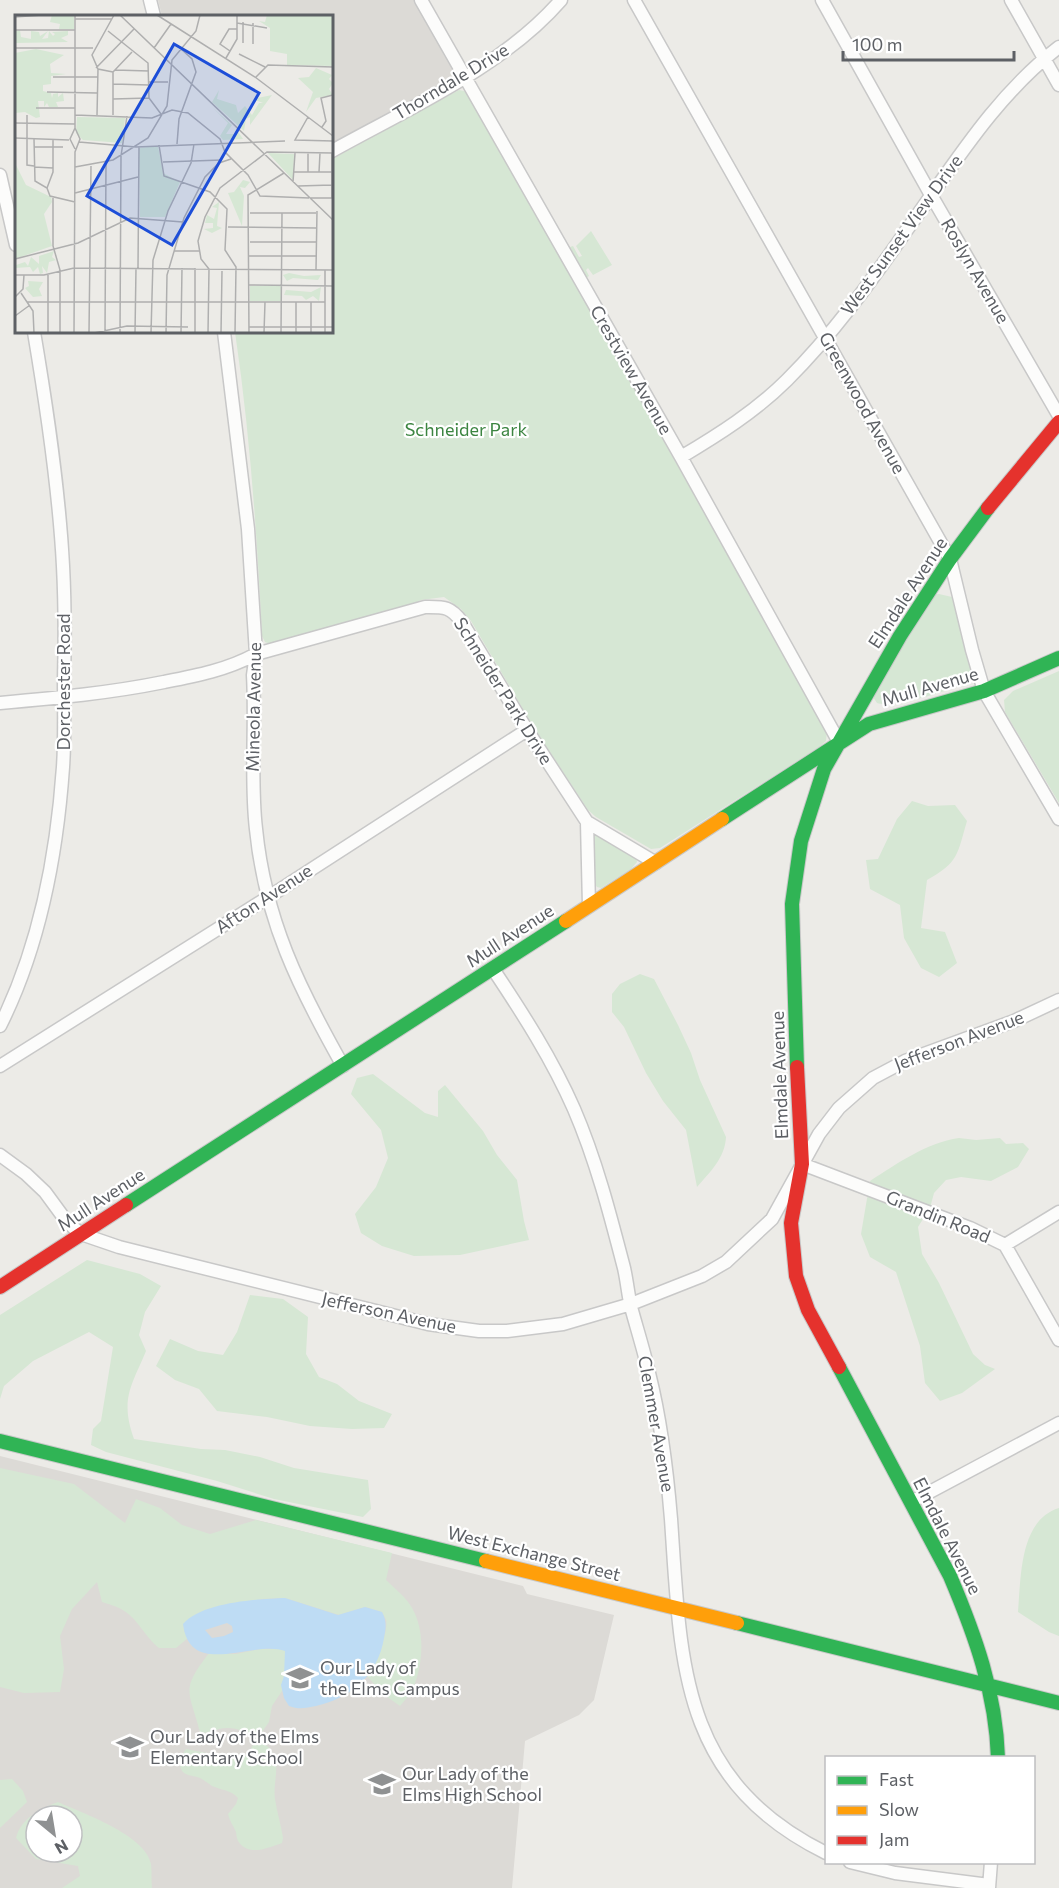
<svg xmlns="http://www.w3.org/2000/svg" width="1059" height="1888" font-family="Commissioner,sans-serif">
<rect width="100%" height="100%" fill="#ecebe7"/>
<path fill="#dcdad6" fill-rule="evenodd" d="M158,0H415L454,72L452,79L422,97L332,146V16H162Z
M0,1456L523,1586L527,1594L614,1615L594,1700L579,1715L525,1741L512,1888H0ZM36,1816H72V1852H36Z"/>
<path fill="#d6e7d4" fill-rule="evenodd" d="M459,90L464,91L469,95L827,731L826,741L819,747L660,848L651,849L596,817L588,810L533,726L471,621L461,609L444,597L421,600L411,605L270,644L265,642L262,636C257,534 250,433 235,332H332V159Z
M591,231L612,265L593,275L588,268L586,270L589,276L586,278L570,247L573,246L579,257L582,256L576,246Z
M939,594L952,597L974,679C957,688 895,709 877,703L873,697L932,595Z
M1059,671V803L1005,712L1004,700L1013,691Z
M912,801L928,806L955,805L967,821C957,855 959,862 927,880L921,928L945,932L957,963L939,977L921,968L904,938L900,905L870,889L866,860L878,859L897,819Z
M592,834H596L636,857L637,862L631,869L601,888L597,887L594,883Z
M640,974L654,979L678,1025L691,1053L700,1080L726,1137C725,1158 710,1172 697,1187L686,1130L663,1101L646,1073L624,1027L612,1012V994L620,984Z
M373,1074L425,1113L438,1117V1091L445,1085L483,1131L497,1155L517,1180L524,1221L529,1240L460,1255L414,1256L382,1246L361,1233L355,1214L376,1187L388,1158L381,1130L351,1094L357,1078Z
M959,1138L976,1140L1000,1138L1006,1144L1023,1143L1029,1149L1018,1167L991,1181L961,1177L946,1180L934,1193L930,1208L918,1227L922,1254L939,1283L973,1354L985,1365L995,1369L962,1393L940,1401L925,1383L920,1346L896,1272L870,1257L861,1234L870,1181C898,1163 926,1143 959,1138Z
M87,1260L140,1274L161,1286L145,1312L139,1335L146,1351C131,1387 120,1399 134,1439L201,1449L225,1450L260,1457L294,1468L368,1480L371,1509L363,1517L274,1499L217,1481L106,1452L91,1445L93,1429L101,1421L113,1347L89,1332L33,1361L4,1386L0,1399V1315Z
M250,1295L283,1299L308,1317L306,1354L319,1377L337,1384L359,1401L392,1414L384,1428L352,1429L310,1426L267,1417L217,1411L199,1389L175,1380L156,1366L170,1339L198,1351L223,1355L237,1332Z
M0,1468L74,1484L125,1523L136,1499L160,1508L182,1525L210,1534L256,1520L392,1553L386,1580C394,1588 407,1598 412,1608C426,1632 423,1666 412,1691C409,1696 404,1701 400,1706L383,1694L367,1676C374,1667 389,1632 386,1620C386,1619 382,1613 382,1612L365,1607L339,1615L285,1598L262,1599L208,1609L184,1631L188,1638L176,1648H159C145,1637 137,1617 121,1609C116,1606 108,1604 102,1602L97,1582L72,1609L60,1636L64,1669L60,1692L24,1693L0,1687Z
M1059,1508V1636L1049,1632L1018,1612C1021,1579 1019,1520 1059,1508Z
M260,1649H283L287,1654L282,1691L272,1706L269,1722L257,1739C246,1731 234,1726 219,1729C212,1731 208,1734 200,1732C189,1690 180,1691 209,1653L236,1654Z
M261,1741C286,1758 272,1778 275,1799C277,1812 281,1825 283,1838L282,1843C268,1848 248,1857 238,1841C237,1839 236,1833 236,1832C233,1825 230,1822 228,1814L236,1804L238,1798C231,1790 221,1790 212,1786C208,1783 204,1780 200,1778C195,1776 190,1776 186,1774C176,1769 181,1756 186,1749L232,1758L250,1755L252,1746Z
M12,1779L23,1791L27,1802L0,1828V1780Z
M58,1802C82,1813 146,1835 151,1864C152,1871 151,1880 152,1888H62L80,1876L78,1866L36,1859L16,1838C21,1818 40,1809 58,1802ZM36,1816H72V1852H36Z"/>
<path fill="#bedcf4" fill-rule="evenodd" d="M285,1598L338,1615L365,1607L382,1612C387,1621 386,1628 384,1638C378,1675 351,1698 316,1706C306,1708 299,1710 289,1706L284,1698L281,1685L284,1676L285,1651C254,1639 190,1680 183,1624C202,1602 258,1599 285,1598ZM227,1623L232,1626L233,1632L224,1636L212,1638L205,1630Z"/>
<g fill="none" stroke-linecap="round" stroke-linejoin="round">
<defs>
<path id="street" d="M150,0L154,16
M421,0L681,457L839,742
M634,0L950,559L972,650L984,691L1059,819
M822,0L931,195L1059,416
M1011,0L1059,85
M332,151C409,108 503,67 561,0
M0,175L16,245
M224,332L248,529L256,654L253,675C256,726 250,778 256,829C265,920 299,988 343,1066
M681,457C718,435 756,411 787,380C832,335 870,283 906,231C953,166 995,96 1059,47
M0,703C55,698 110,693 164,682C195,676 227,670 256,654L425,607C444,607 450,606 462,622L527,730L587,822L656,863
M587,822L589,906
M493,969C523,1014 552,1059 574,1109C596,1160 610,1214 624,1268C627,1281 628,1294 631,1307C637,1329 644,1351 649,1373C661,1421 667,1470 671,1519C681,1663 679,1780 826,1853
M0,1026C39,948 57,853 63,767C65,738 64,709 64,680C65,642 65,604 63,566C59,488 47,409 34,332
M0,1066L267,898L527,730
M0,1155L26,1174L45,1192L67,1222L81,1234L119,1247L428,1324L479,1331H507L563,1324L631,1304L702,1276L726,1262L772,1219L819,1134L839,1108L873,1078L905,1061L1014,1021L1059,1000
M802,1164L970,1228L1005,1245L1059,1340
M1005,1245L1059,1212
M911,1502L1059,1423
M850,1862L895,1873L989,1885
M989,1888L991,1862"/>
<path id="fast" d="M722,819L869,724L984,691L1059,658
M797,1067L792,904L801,841L824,769L900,636L950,559L988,508
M126,1205L566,921
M839,1367L950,1576C975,1635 996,1693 998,1758
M0,1441L486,1561
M737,1623L1059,1703"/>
<path id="slow" d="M566,921L722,819
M486,1561L737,1623"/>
<path id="jam" d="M988,508L1059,422
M797,1067L802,1164L791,1223L796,1276L808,1310L839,1367
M0,1287L126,1205"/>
</defs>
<use href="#street" stroke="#c8c8c8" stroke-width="15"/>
<use href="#fast" stroke="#c8c8c8" stroke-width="16"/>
<use href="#slow" stroke="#c8c8c8" stroke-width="16"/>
<use href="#jam" stroke="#c8c8c8" stroke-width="16"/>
<use href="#street" stroke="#fcfcfb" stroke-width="12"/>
<use href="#fast" stroke="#30b455" stroke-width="14"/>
<use href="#slow" stroke="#ff9f0a" stroke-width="14"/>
<use href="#jam" stroke="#e5322d" stroke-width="14"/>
</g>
<defs>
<symbol id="school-bare" viewBox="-9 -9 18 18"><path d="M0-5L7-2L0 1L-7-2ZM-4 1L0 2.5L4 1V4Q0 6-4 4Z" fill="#8f9192" stroke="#fff" stroke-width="2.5" paint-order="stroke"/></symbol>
</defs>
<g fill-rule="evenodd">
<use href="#school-bare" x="281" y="1659" width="38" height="38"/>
<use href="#school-bare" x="111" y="1728" width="38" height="38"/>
<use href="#school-bare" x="363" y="1765" width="38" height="38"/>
</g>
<g text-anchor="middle" stroke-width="4.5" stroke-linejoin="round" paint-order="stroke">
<g font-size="18" fill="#5d6065" stroke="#fff">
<text transform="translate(451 82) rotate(-31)" y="6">Thorndale Drive</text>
<text transform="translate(902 235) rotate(-54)" y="6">West Sunset View Drive</text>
<text transform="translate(975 271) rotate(60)" y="6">Roslyn Avenue</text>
<text transform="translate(631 370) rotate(60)" y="6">Crestview Avenue</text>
<text transform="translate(862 403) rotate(61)" y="6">Greenwood Avenue</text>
<text transform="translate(908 593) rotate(-57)" y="6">Elmdale Avenue</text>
<text transform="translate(64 682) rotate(-90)" y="6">Dorchester Road</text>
<text transform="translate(930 687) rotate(-16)" y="6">Mull Avenue</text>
<text transform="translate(503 691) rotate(58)" y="6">Schneider Park Drive</text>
<text transform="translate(254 707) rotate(-89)" y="6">Mineola Avenue</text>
<text transform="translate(264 899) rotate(-33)" y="6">Afton Avenue</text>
<text transform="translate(510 936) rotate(-33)" y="6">Mull Avenue</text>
<text transform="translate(959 1041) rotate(-21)" y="6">Jefferson Avenue</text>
<text transform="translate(780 1075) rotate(-92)" y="6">Elmdale Avenue</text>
<text transform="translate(101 1200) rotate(-33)" y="6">Mull Avenue</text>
<text transform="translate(938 1217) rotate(22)" y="6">Grandin Road</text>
<text transform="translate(389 1313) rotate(12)" y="6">Jefferson Avenue</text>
<text transform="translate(656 1424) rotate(80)" y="6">Clemmer Avenue</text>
<text transform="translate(947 1536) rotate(63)" y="6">Elmdale Avenue</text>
<text transform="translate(534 1554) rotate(14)" y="6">West Exchange Street</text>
</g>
<g font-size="18" fill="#3c8541" stroke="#fff">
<text x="466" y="436">Schneider Park</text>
</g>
<g font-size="18" fill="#5d6065" stroke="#fff" text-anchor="start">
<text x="320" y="1674">Our Lady of<tspan x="320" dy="21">the Elms Campus</tspan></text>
<text x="150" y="1743">Our Lady of the Elms<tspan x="150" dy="21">Elementary School</tspan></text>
<text x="402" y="1780">Our Lady of the<tspan x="402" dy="21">Elms High School</tspan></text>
</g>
</g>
<g transform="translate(15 15)">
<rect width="318" height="318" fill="#ecebe7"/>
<path d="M37,0H59V14H44L45,9L35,7ZM252,0H318V51L272,50V39L255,36V13L244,6L250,7ZM5,15L6,22L16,24V16L24,17L25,21L33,16L27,24L33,23L34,16L38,21L40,19L37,17L53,16V20L46,23L53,27L0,28V16ZM21,34L49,40L35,49L36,58L51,59L36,61V69L28,70V76L36,78L37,83L38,79L43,78V82L48,78L49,86L41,87L43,92H34L32,88L29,92V86H23L25,102L21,103L10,97L0,98V38ZM301,53L317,60L314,64L318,68L314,74L318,80L301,83L291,97L298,77L283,63L294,62ZM204,75L202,84L221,90L223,98L230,91L237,100L244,88H248L238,84L257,80L235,110V102L231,104L229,116L197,87ZM197,92L217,110L211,119H221L222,115L228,124L208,125L205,121L213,108ZM62,102L110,103L107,128L68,125L61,118ZM143,131L148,158L165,167L150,202H125L124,133ZM253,138L279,139L278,165ZM0,148L11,170L36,182L37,187L29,199L37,231L0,244ZM228,165L235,167L230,173L225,172L229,181L227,211L213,178L219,177ZM204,187L202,211L207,213L197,218L189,214L198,213V208H190L192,200L199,204L202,193L197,192ZM39,236L37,242L41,245L34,247L32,258L27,251L28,258L25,259L23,252L18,257L15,252L0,253V247L1,250L10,247L13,251L16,242L24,249V241ZM274,258L289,261L306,260L303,265L278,263L272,266L268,260ZM13,266L28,267L24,274L27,281L18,282L10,273L14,271ZM235,271H266V286H235ZM306,272L304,286L298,281L291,285L287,281L269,280L271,275L296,277Z" fill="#d6e7d4"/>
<path fill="none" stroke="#afafaf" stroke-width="1.5" d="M105,0L318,205M142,0L240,62L318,121M0,2L27,0M60,4H97M222,8L252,13M0,15H60M93,16L133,48L134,83L146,99M228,28V7M238,29V8M0,33H78M139,33L156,9M215,36L205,29L214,14H222M224,39L250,52M211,43L222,24V0M81,53L119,14M100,55L134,56M98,57L83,54L77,40L99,0M38,62H83M241,62L253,50L318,52M134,67H153M98,69L134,70M32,77L82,78M98,84L134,83M21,93H60M12,100V150L19,151M60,100L137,103L157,95L173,98L205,124L210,137L233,160L245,181L294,183M82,100L83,54M98,100V57L117,37M293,102L280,125L318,126M0,108L60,109M307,112L311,106L306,83L318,80M0,123L54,125M19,124L20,166L32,173L35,181L60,187M64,127L121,132L270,126M162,129L164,104L181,57L177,44L165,33M144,130L149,161L195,177L212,194L210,235L221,252L220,318M19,132H48M60,134L55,124L60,113V0M148,147L207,145M19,152L38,153M60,152L98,145L133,123L152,91L157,45L181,16L185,0M279,157H317M293,157V137M304,157L305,138M278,167L280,138M283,171L317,170M32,173L38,157V124M60,178L123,162M38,183V231L45,255V318M295,183H317M317,183V138M235,198H301M213,212L301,213M235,227H301M159,236H184M234,241H301M0,244L63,228L115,203L168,207M123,253L124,132M301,255L302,196M0,260H29L59,253L318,255M234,270L318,271M6,278L18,296L19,318M0,282L8,274L9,260M12,287H310M0,301L15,290M234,312H318M33,318V260M59,318L60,137L65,124L60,113M74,318L76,151M79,318L112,311L173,312M90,318L91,147M105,318L106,141L112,101M120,318L121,253M136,318L138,245L153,196L176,148L179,129M151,318L152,260L169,203L190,162L204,148L216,144M166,318L167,253M180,318V253M193,318L194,254L186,244L183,226L190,202L205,173L252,137L318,138M206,318L207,256M234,318L233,180L269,158M249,318L250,287M266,318L267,198M281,318V287M296,318V287M310,318V255"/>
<path fill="#1d4ed8" fill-opacity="0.15" stroke="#1d4ed8" stroke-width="3" d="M159,29L244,78L157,230L72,181Z"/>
<rect width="318" height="318" fill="none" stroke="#5d6065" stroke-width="3"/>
</g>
<rect x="825" y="1756" width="210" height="108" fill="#ffffff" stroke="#bebfc1" stroke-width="1.5"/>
<rect x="837" y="1776" width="30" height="9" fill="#30b455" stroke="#bebfc1" stroke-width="1.5"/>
<text x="879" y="1786" font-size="18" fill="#5d6065">Fast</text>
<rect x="837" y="1806" width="30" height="9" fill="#ff9f0a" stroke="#bebfc1" stroke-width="1.5"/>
<text x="879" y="1816" font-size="18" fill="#5d6065">Slow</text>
<rect x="837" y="1836" width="30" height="9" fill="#e5322d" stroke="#bebfc1" stroke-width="1.5"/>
<text x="879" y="1846" font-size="18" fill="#5d6065">Jam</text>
<g transform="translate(54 1834) rotate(150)"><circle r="28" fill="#ffffff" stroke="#bebfc1" stroke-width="1.5"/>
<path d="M0-4.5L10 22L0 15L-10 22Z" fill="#8f9192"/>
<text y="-9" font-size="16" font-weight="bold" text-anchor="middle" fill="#5d6065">N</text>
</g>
<path d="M843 51v9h171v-9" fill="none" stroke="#5d6065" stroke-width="3"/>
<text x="852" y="51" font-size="18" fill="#5d6065" stroke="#ffffff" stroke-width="4.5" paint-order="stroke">100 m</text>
</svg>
